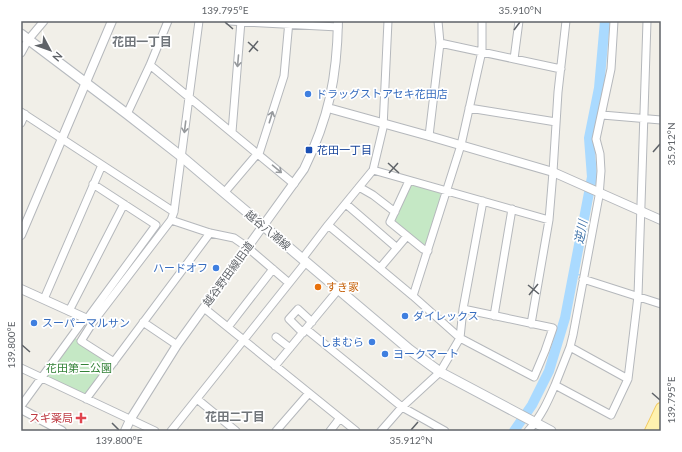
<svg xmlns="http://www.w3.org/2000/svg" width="682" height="452" font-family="Lato,'Noto Sans JP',sans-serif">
<rect width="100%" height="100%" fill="#f1efe8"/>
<path fill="#c5e8c5" d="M412,184L440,192L441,199L426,243L424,245L395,223L394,220Z
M72,336L114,362L86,399L42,378Z"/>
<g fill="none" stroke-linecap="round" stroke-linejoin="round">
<path stroke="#aadaff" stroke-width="1.5" d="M574,274L581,275"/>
<path stroke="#aadaff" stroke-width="10" d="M514,431L532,405L549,371L565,318L592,177L589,138L599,88L605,21"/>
<defs>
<path id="minor" d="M229,21L338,27
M440,43L561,69
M21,53L28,40L44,21
M514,59L519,21
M150,65L294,184
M469,108L556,122
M21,112L174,212
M127,114L150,65L168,21
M602,115L661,120
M21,123L25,114
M232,132L241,21
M429,136L440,43L438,21
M259,154L284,76L289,21
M373,170L549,220
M409,181L390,222L423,249L428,251
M359,187L373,195L395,212
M224,193L258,153
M346,204L397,248
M171,220L210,233L234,238L247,247L289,283
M328,225L413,296L460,338L534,377L545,351L553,328L463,309
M302,259L328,225L373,170L383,128L388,21
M380,268L407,236
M583,279L661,304
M413,296L461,145L482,51V21
M44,299L102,165
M204,308L356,431
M69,311L124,204
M494,316L512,209
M87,319L156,225L93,184
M93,322L81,341L114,362
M143,322L177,345
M531,324L549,220L553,172L558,92L566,21
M228,327L273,269
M306,329L402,407L445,431
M303,333L289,319L298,309L312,322
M276,337L290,348
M570,347L628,379
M275,366L338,290
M21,368L155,431
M555,385L570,347L573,335L599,196L601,171L600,154L596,139L611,69L614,21
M86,399L210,233
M197,399L236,431
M21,406L85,318L93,322L171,220L174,212L199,21
M171,431L306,262
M276,431L309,393
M330,431L340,418
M381,431L402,407L440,372L460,338L463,309L483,201
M528,431C541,417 548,401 555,385L611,415L628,379L638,296L647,21"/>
<path id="tertiary" d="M328,108L429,136L553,172L661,220
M21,235L112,21
M21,289L85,318
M21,409L62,431
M125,431L130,420L177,345L304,169C329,118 337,77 338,21"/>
<path id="secondary" d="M21,34L127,114L182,157L410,350L440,372L551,431"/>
<path id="primary" d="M650,431L661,408
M659,431L661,427"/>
</defs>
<use href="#minor" stroke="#b5b8bc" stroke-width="9"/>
<use href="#tertiary" stroke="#b5b8bc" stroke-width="10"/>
<use href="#secondary" stroke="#b6babf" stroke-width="11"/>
<use href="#primary" stroke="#f2c960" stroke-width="12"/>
<use href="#minor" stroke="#fff" stroke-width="7"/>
<use href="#tertiary" stroke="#fff" stroke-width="8"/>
<use href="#secondary" stroke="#fff" stroke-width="9"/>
<use href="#primary" stroke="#fff2af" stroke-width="10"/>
</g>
<defs><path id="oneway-shaft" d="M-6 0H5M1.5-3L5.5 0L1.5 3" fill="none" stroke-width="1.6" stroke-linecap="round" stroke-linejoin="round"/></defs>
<g stroke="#979a9d">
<use href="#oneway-shaft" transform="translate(238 61) rotate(95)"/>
<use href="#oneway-shaft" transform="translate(271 117) rotate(-73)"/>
<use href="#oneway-shaft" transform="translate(185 127) rotate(97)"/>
<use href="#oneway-shaft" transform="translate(277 169) rotate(40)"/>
</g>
<path fill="none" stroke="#5f6368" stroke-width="1.5" d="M225,22L233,29M514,30L520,22M248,42L258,51M249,52L258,41M653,152L660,144M388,163L399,173M389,173L398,163M528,285L539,294M529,295L538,284M22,345L30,352M652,393L660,400M112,423L119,430M411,430L418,422"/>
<g fill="#3f7fe0" stroke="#fff" stroke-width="1.5">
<circle cx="308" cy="94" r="4"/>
<circle cx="216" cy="268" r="4"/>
<circle cx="405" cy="316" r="4"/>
<circle cx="34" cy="323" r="4"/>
<circle cx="372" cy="342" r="4"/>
<circle cx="385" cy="354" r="4"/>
</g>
<rect fill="#1a4fb4" stroke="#fff" stroke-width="1.5" x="305" y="146" width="8" height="8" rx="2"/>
<circle fill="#e8710a" stroke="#fff" stroke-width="1.5" cx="318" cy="287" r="4"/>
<path fill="#e0444e" stroke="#fff" stroke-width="1.5" d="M79 412h4v4h4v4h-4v4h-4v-4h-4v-4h4z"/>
<g text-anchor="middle" stroke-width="3.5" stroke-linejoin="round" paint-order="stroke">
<g font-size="11" fill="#366cbe" stroke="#fff" text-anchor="start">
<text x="316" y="98">ドラッグストアセキ花田店</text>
<text x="208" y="272" text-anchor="end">ハードオフ</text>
<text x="413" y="320">ダイレックス</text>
<text x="42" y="327">スーパーマルサン</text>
<text x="364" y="346" text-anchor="end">しまむら</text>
<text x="393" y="358">ヨークマート</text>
</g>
<g font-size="11" fill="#164399" stroke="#fff" text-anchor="start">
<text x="317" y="154">花田一丁目</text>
</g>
<g font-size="11" fill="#5f6368" stroke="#fff">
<text transform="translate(268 230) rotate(40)" y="4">越谷八潮線</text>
<text transform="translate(228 274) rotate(-54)" y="4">越谷野田線旧道</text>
</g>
<g font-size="11" fill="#c56008" stroke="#fff" text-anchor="start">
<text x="326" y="291">すき家</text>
</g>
<g font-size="11" fill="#348238" stroke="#fff">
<text x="79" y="372">花田第二公園</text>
</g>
<g font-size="11" fill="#be3a42" stroke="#fff" text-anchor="end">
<text x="73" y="422">スギ薬局</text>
</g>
<g font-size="12" font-weight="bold" fill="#70757a" stroke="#fff">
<text x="142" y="46">花田一丁目</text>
<text x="235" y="421">花田二丁目</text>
</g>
<g font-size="12" font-style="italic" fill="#4174aa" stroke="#fff">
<text transform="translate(581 232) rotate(-79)" y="4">逆川</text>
</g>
</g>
<rect width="682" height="452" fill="none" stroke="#ffffff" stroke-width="44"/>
<g transform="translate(50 50) rotate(131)" stroke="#ffffff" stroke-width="3" paint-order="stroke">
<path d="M0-3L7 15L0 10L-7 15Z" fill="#5f6368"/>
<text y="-6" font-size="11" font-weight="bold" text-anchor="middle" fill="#5f6368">N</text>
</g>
<rect x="22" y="22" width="638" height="408" fill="none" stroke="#5f6368" stroke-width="1.5"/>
<g font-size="10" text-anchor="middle" fill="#5f6368">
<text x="225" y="14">139.795°E</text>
<text x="520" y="14">35.910°N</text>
<text transform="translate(671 144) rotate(-90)" y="4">35.912°N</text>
<text transform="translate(11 345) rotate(-90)" y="4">139.800°E</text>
<text transform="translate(671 400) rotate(-90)" y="4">139.795°E</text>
<text x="119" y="444">139.800°E</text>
<text x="411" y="444">35.912°N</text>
</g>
</svg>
